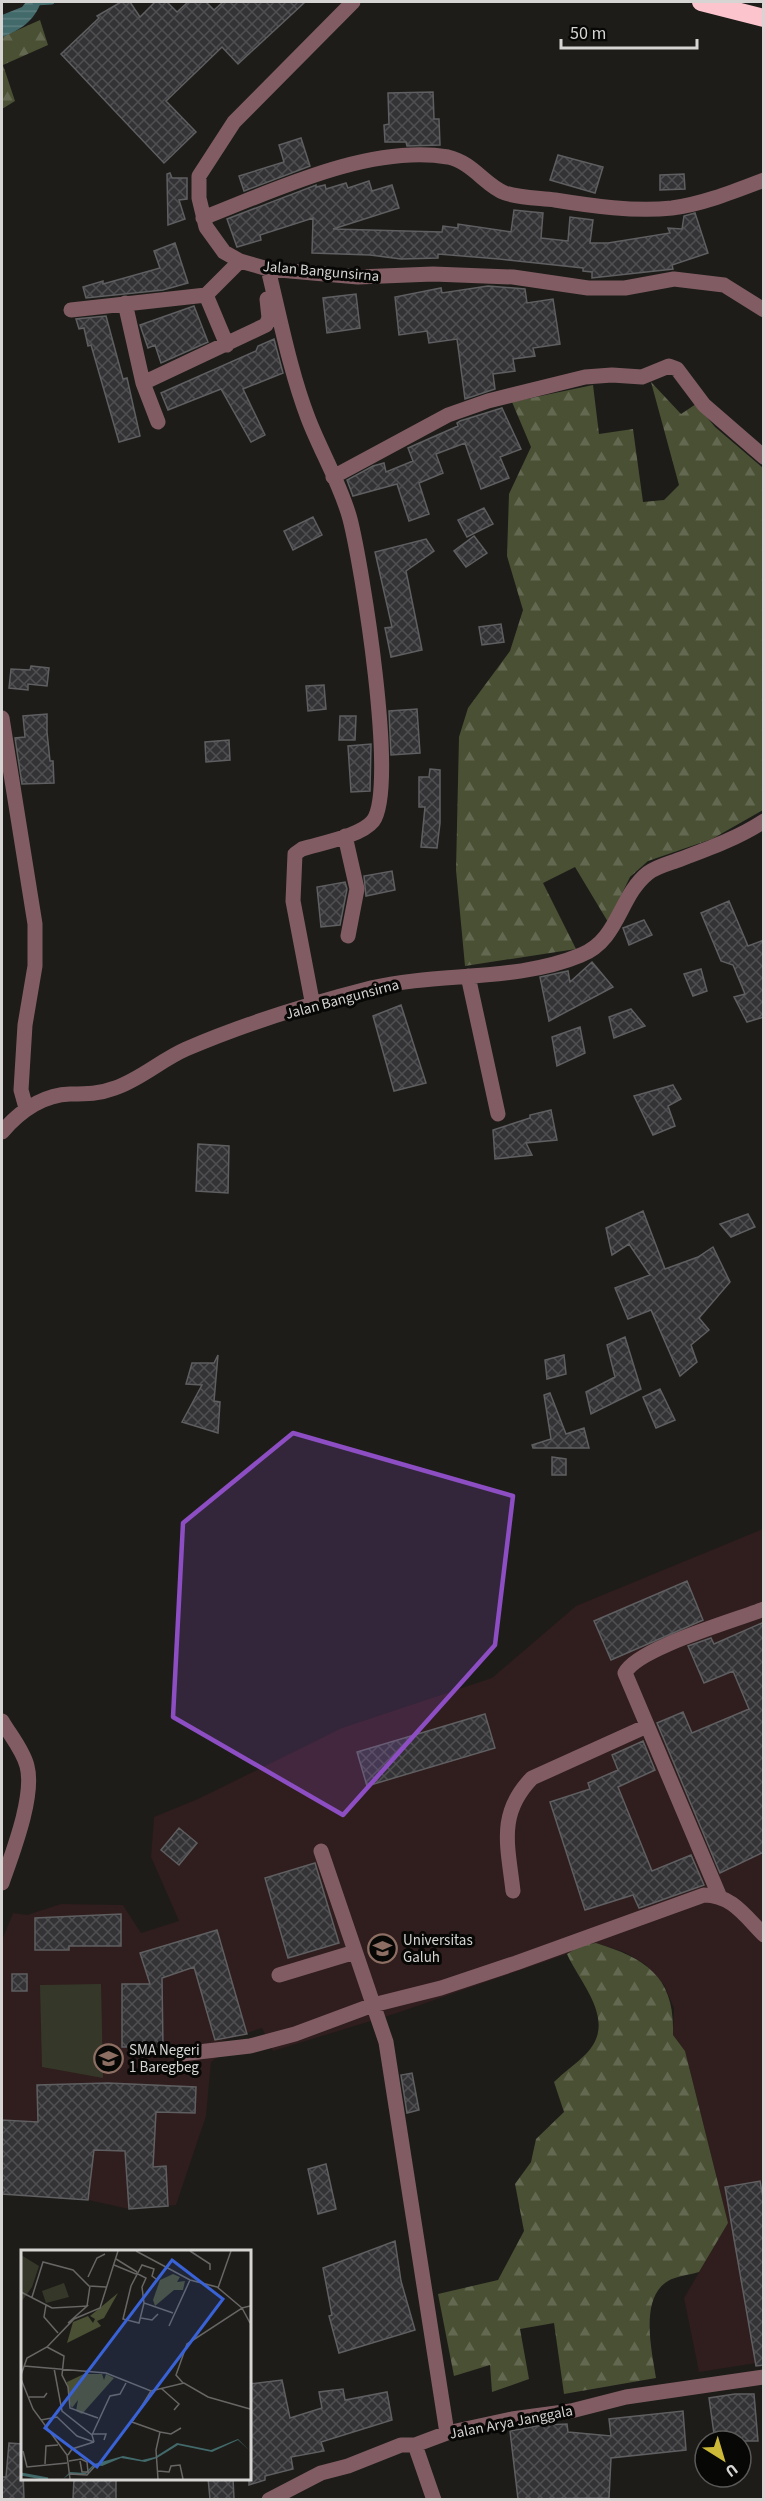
<svg xmlns="http://www.w3.org/2000/svg" width="765" height="2501" font-family="'Source Sans 3',sans-serif">
<defs>
<pattern id="forest-firs" width="22" height="20" patternUnits="userSpaceOnUse" patternTransform="scale(1.5)"><rect width="22" height="20" fill="#4a5033"/><path d="M5 1l3.5 6h-7zM16 11l3.5 6h-7z" fill="#636850"/></pattern>
<pattern id="water-rules" width="6" height="5" patternUnits="userSpaceOnUse" patternTransform="scale(1.5)"><rect width="6" height="5" fill="#426a6b"/><path d="M0 2.5h6" fill="none" stroke="#5d7e7f"/></pattern>
<pattern id="building-cross-hatch" width="8" height="8" patternUnits="userSpaceOnUse" patternTransform="scale(1.5)"><rect width="8" height="8" fill="#333336"/><path d="M0 0l8 8M0 8l8-8" fill="none" stroke="#505052"/></pattern>
</defs>
<rect width="100%" height="100%" fill="#1d1c19"/>
<path fill="#301d1d" d="M763,1529V2362L699,2372L684,2298L728,2223L685,2051L673,2035L674,2008L664,1985L645,1964L624,1952L596,1943L582,1945L567,1954L397,2013L273,2051L262,2028L216,2043L219,2056L211,2062L206,2116L176,2205L129,2209L88,2200L2,2194V1940L13,1913L27,1915L61,1904L123,1905L141,1933L179,1921L151,1857L154,1817L198,1799L342,1728L492,1678L576,1606Z"/>
<path fill="url(#forest-firs)" d="M40,20L48,45L3,65L15,101L2,109V37Z
M651,382L681,414L696,404L715,427L763,468V810L712,839L648,861L630,877L608,922L575,867L543,883L576,949L465,966L456,870L459,737L468,708L510,651L523,610L507,556L509,494L531,447L512,402L593,385L599,434L633,429L643,502L664,500L679,485Z
M596,1943C647,1959 675,1977 673,2035L685,2051L728,2223L699,2272C690,2275 676,2276 668,2281C639,2298 652,2352 656,2378L564,2394L554,2323L520,2329L529,2379L492,2392L490,2365L454,2376L438,2294L498,2280L524,2231L515,2184L531,2162L536,2139L564,2112L554,2082C564,2072 576,2064 586,2054C618,2021 581,1985 567,1954L581,1945Z"/>
<path fill="#353828" d="M101,1984L103,2078L42,2067L40,1985Z"/>
<path fill="url(#water-rules)" d="M26,2H41C34,21 21,30 2,37V15L22,7Z"/>
<g fill="none" stroke-linecap="round" stroke-linejoin="round">
<path stroke="#426a6b" stroke-width="5" d="M35,3L52,2"/>
</g>
<path fill="url(#building-cross-hatch)" stroke="#5f5f62" stroke-width="1.5" d="M121,2H130L140,17L155,2H167L177,12L188,2H206L214,10L223,2H305L238,64L222,47L166,101L196,132L164,163L61,54L99,18L97,16Z
M433,92L434,119H439L440,145L407,146L406,142H385L384,125L389,124L388,93Z
M301,138L310,166L244,191L239,176L284,162L279,145Z
M558,155L603,167L595,193L550,180Z
M170,173L172,178H187V199L179,200L185,219L168,225L167,174Z
M684,174L685,189L660,190V175Z
M369,181L372,191L392,185L399,208L333,229L442,232L443,226L458,228V224L511,232L514,210L543,213L541,238L568,241L570,217L593,220L590,243H608L670,233L668,228L682,229L684,216L695,213L708,253L672,265L673,269L592,278V272L583,271V268L499,259L438,254V258L401,259L370,255L312,253L313,218L260,235L261,240L237,247L227,219L316,185V187L325,185L326,189L346,183L348,188Z
M175,243L188,283L163,290L86,298L83,287L103,281V284L160,268L154,251Z
M488,286L525,289L527,303L553,299L560,344L533,348L535,356L513,359L515,371L493,374L495,389L465,399L457,339L429,343L427,331L399,335L395,297L441,288L442,293Z
M356,294L360,328L327,333L323,298Z
M194,306L208,342L161,363L155,345L148,348L140,325Z
M106,316L123,379L127,378L140,436L119,442L91,345L88,346L84,328L79,329L76,319Z
M274,339L283,373L243,389L265,435L251,442L221,389L168,410L161,393L256,351L258,346Z
M502,408L521,449L500,457L509,478L481,489L465,443L436,454L443,473L419,483L429,514L409,521L397,484L353,496L347,480L373,466L384,463L386,472L413,461L408,448L458,426L457,423L460,421Z
M484,508L493,524L467,537L458,520Z
M313,517L322,535L293,550L284,531Z
M474,536L487,553L466,567L454,551Z
M426,539L434,551L406,571L422,650L391,657L385,628L392,627L375,552Z
M501,624L504,642L482,645L479,627Z
M31,666L49,668L47,686L28,684V690L9,688L11,669L30,670Z
M324,685L326,709L308,711L306,686Z
M417,709L420,753L391,755L389,711Z
M47,714V732L50,761H53L54,783L22,784L15,738L25,737L23,716Z
M340,716H356L355,740H339Z
M229,740L230,760L206,762L205,742Z
M371,744L370,791L351,792L348,746Z
M430,769L440,770V823L437,848L421,847L425,807H419V777H429Z
M392,871L395,890L366,896L364,876Z
M345,882L347,889L340,925L321,927L317,887Z
M729,901L748,946L764,940V1017L747,1022L734,997L745,994L733,965L721,961L701,913Z
M644,920L652,935L629,945L623,928Z
M592,962L613,987L549,1021L540,977L568,971L570,982Z
M701,969L707,991L693,996L684,974Z
M401,1005L426,1083L394,1091L373,1016Z
M631,1009L645,1026L614,1038L609,1017Z
M580,1027L585,1053L557,1066L552,1037Z
M673,1085L681,1099L668,1106L675,1126L653,1135L634,1096Z
M551,1110L557,1140L526,1143L532,1155L495,1159L493,1130L530,1118V1115Z
M198,1144L229,1146L228,1193L196,1191Z
M643,1211L665,1269L698,1257L713,1247L730,1282L699,1318L709,1330L691,1345L697,1362L680,1376L651,1310L628,1319L615,1288L650,1275L629,1244L612,1255L606,1228Z
M748,1214L755,1227L731,1237L720,1224Z
M625,1337L641,1389L591,1414L586,1392L615,1377L607,1345Z
M218,1355L214,1401L220,1402L218,1433L182,1422L202,1385L186,1384L192,1363H214Z
M564,1355L566,1374L547,1379L545,1360Z
M660,1389L675,1420L656,1428L643,1397Z
M550,1393L566,1434L584,1428L589,1448H533L532,1445L551,1439L544,1395Z
M552,1457L566,1459V1475H552Z
M687,1581L703,1620L611,1660L594,1621Z
M764,1622V1852L720,1873L657,1723L683,1712L692,1733L749,1709L733,1671L704,1683L688,1646L711,1638L714,1644Z
M485,1714L495,1748L367,1786L357,1752Z
M643,1741L655,1770L618,1787L652,1871L691,1855L704,1885L639,1908L633,1895L585,1910L550,1802L590,1789L588,1783L618,1770L612,1755Z
M179,1828L197,1843L179,1865L161,1850Z
M315,1863L339,1943L288,1958L265,1878Z
M121,1914V1946H69V1950H35V1918Z
M217,1930L247,2034L215,2040L194,1967L162,1978L163,2047H122V1984H150L140,1953Z
M12,1974H27V1991H12Z
M412,2073L419,2110L407,2113L401,2075Z
M108,2083L196,2087L195,2113L156,2112L153,2167L166,2166L168,2206L129,2209L125,2151L94,2150L88,2200L2,2194V2120L38,2122L37,2085Z
M326,2164L336,2209L318,2214L308,2169Z
M760,2181L764,2203V2365L756,2366L725,2187Z
M395,2241L401,2281L415,2330L339,2353L329,2316L332,2315L323,2268Z
M282,2380L290,2418L322,2408L319,2392L343,2389L345,2400L387,2392L392,2420L321,2442L324,2451L291,2457L293,2469L265,2476V2480L249,2485V2384Z
M735,2394H754L758,2441H715L709,2398Z
M683,2411L686,2450L611,2458L609,2498L518,2499L510,2431L543,2425L567,2424L568,2432L611,2436L609,2419Z
M9,2443L22,2444L24,2499H2V2477H6Z
M74,2478H116V2499H73Z
M208,2478H233L234,2499H210Z"/>
<g fill="none" stroke-linecap="round" stroke-linejoin="round">
<path stroke="#815d63" stroke-width="15" d="M353,2L234,122L199,176V198L206,227L224,252L240,261L268,269L358,277L433,274L513,277L588,288H625L674,279L724,285L764,310
M203,218C275,190 370,144 448,157C472,162 487,187 505,193C520,198 539,198 555,200C592,206 634,212 672,208C703,204 735,191 764,180
M268,269C280,318 290,371 308,418C321,452 341,485 350,519C362,566 398,788 373,821C361,836 321,843 302,849L295,854L293,901L313,1006
M206,295L227,345
M125,303L143,383L266,325L269,318L267,299
M71,310L206,295L240,261
M143,383L158,422
M333,477L448,415L488,401L585,377L612,375L642,377L669,366L677,369L704,405L764,457
M2,718L35,924V966L25,1025L21,1090L26,1108
M345,836L357,889L348,936
M468,976L498,1114
M2,1132C20,1111 42,1095 70,1094C87,1094 99,1094 115,1088C141,1079 161,1060 186,1049C242,1025 312,1003 371,988C439,972 517,982 581,955C619,940 619,896 648,873C657,866 671,863 681,859C710,848 738,838 764,821
M2,1721C10,1735 23,1750 27,1766C35,1796 12,1854 2,1883
M321,1851L386,2042L447,2433
M513,1891C508,1846 497,1814 532,1778L647,1726
M719,1895L625,1673C637,1648 734,1621 764,1609
M279,1975L355,1952
M181,2054L250,2046L295,2034L373,2005L441,1988L516,1963L704,1895C732,1895 745,1916 764,1935
M415,2445L434,2500
M269,2500L321,2473L348,2466L401,2445H415L447,2433L512,2419L571,2411L626,2397L764,2377"/>
<path stroke="#fcc5ce" stroke-width="18" d="M701,2L764,18"/>
</g>
<path fill="#8d4ec3" fill-opacity="0.2" stroke="#8d4ec3" stroke-width="4.5" stroke-linejoin="round" d="M293,1433L513,1496L495,1645L343,1815L173,1717L183,1523Z"/>
<defs>
<symbol id="university-ring" viewBox="-11 -11 22 22"><circle r="9.5" fill="#070706" stroke="#8d6e63" stroke-width="1.5"/><path d="M0-5L7-2L0 1L-7-2ZM-4 1L0 2.5L4 1V4Q0 6-4 4Z" fill="#8d6e63"/></symbol>
<symbol id="school-ring" viewBox="-11 -11 22 22"><circle r="9.5" fill="#070706" stroke="#8d6e63" stroke-width="1.5"/><path d="M0-5L7-2L0 1L-7-2ZM-4 1L0 2.5L4 1V4Q0 6-4 4Z" fill="#8d6e63"/></symbol>
</defs>
<g fill-rule="evenodd">
<use href="#university-ring" x="366" y="1932" width="33" height="33"/>
<use href="#school-ring" x="92" y="2042" width="33" height="33"/>
</g>
<g text-anchor="middle" stroke-width="6" stroke-linejoin="round" paint-order="stroke">
<g font-size="15" fill="#d6d5d4" stroke="#070706">
<text transform="translate(321 271) rotate(5)" y="5">Jalan Bangunsirna</text>
<text transform="translate(342 999) rotate(-15)" y="5">Jalan Bangunsirna</text>
<text transform="translate(511 2422) rotate(-11)" y="5">Jalan Arya Janggala</text>
</g>
<g font-size="15" fill="#d6d5d4" stroke="#070706" text-anchor="start">
<text x="403" y="1945">Universitas<tspan x="403" dy="17">Galuh</tspan></text>
<text x="129" y="2055">SMA Negeri<tspan x="129" dy="17">1 Baregbeg</tspan></text>
</g>
</g>
<g transform="translate(21 2250)">
<rect width="230" height="230" fill="#1d1c19"/>
<path d="M152,24L159,27L156,32L164,31L162,40H153L134,56L132,50L139,30ZM97,43L83,68L76,71L80,76L46,93L52,72L67,66L72,73L74,69L69,66ZM63,124H81L83,130L85,124L93,128L61,164L55,161L57,150L51,158L49,154L46,132Z" fill="#4a5033"/>
<path d="M0,5L18,16L11,37L1,51Z" fill="#353828"/>
<path d="M43,33L48,47L25,53L21,41Z" fill="#353828"/>
<path d="M217,189L229,201L217,190L191,202L157,195L136,208L124,212L100,208L81,216L74,215L65,224H49L42,229L49,222L64,223L73,214L102,206L121,210L134,207L156,193L190,200Z" fill="#426a6b"/>
<path fill="none" stroke="#426a6b" stroke-width="3" d="M0,224L27,229"/>
<path fill="none" stroke="#676664" stroke-width="1.5" d="M115,1L169,30L196,37L221,58L229,56M169,1L189,14V20M95,9L116,22M93,15L115,24M115,23L125,28L121,37L123,53L152,63M67,27L76,8L84,4M197,38L210,1M0,42L31,58L66,56L47,73M11,47L22,12L52,20L68,36L85,37M123,53L118,73L102,69L110,36L121,15L133,19L131,26L135,29M25,55L23,67L37,83M66,56L69,36M120,68L131,70L137,64M148,76L169,30M26,97L43,106L41,125L47,137L49,158L77,168M3,116L85,123L130,141L163,133L187,147L229,159M33,118L41,161L71,185L73,192M0,125L6,108L26,97L53,69L79,58L97,1M0,129L12,159L46,205L49,229M162,133L155,125L166,94L221,58L229,73M141,139L158,154L153,160M130,141L111,172L139,182L135,200L137,229M8,147H23L26,143M20,170L36,167L56,186L73,192M139,182L150,184L160,178M72,184H85L83,190M71,185L89,146L99,144L105,133M2,201L6,217L46,213M47,205L51,199L73,192M48,211L60,209L66,212L67,222H61L59,211M24,214L25,196L37,195M137,221L148,222L150,216L159,215L162,229M49,224L66,225L74,216"/>
<path fill="#3962d7" fill-opacity="0.15" stroke="#3962d7" stroke-width="3" d="M151,10L202,49L76,217L24,178Z"/>
<rect width="230" height="230" fill="none" stroke="#d6d5d4" stroke-width="3"/>
</g>
<rect width="765" height="2501" fill="none" stroke="#d6d5d4" stroke-width="6"/>
<g transform="translate(723 2459) rotate(143)"><circle r="28" fill="#070706" stroke="#5a5958" stroke-width="1.5"/>
<path d="M0-4.5L10 22L0 15L-10 22Z" fill="#cdb938"/>
<text y="-9" font-size="16" font-weight="bold" text-anchor="middle" fill="#d6d5d4">U</text>
</g>
<path d="M561 39v9h136v-9" fill="none" stroke="#d6d5d4" stroke-width="3"/>
<text x="570" y="39" font-size="18" fill="#d6d5d4" stroke="#070706" stroke-width="4.5" paint-order="stroke">50 m</text>
</svg>
